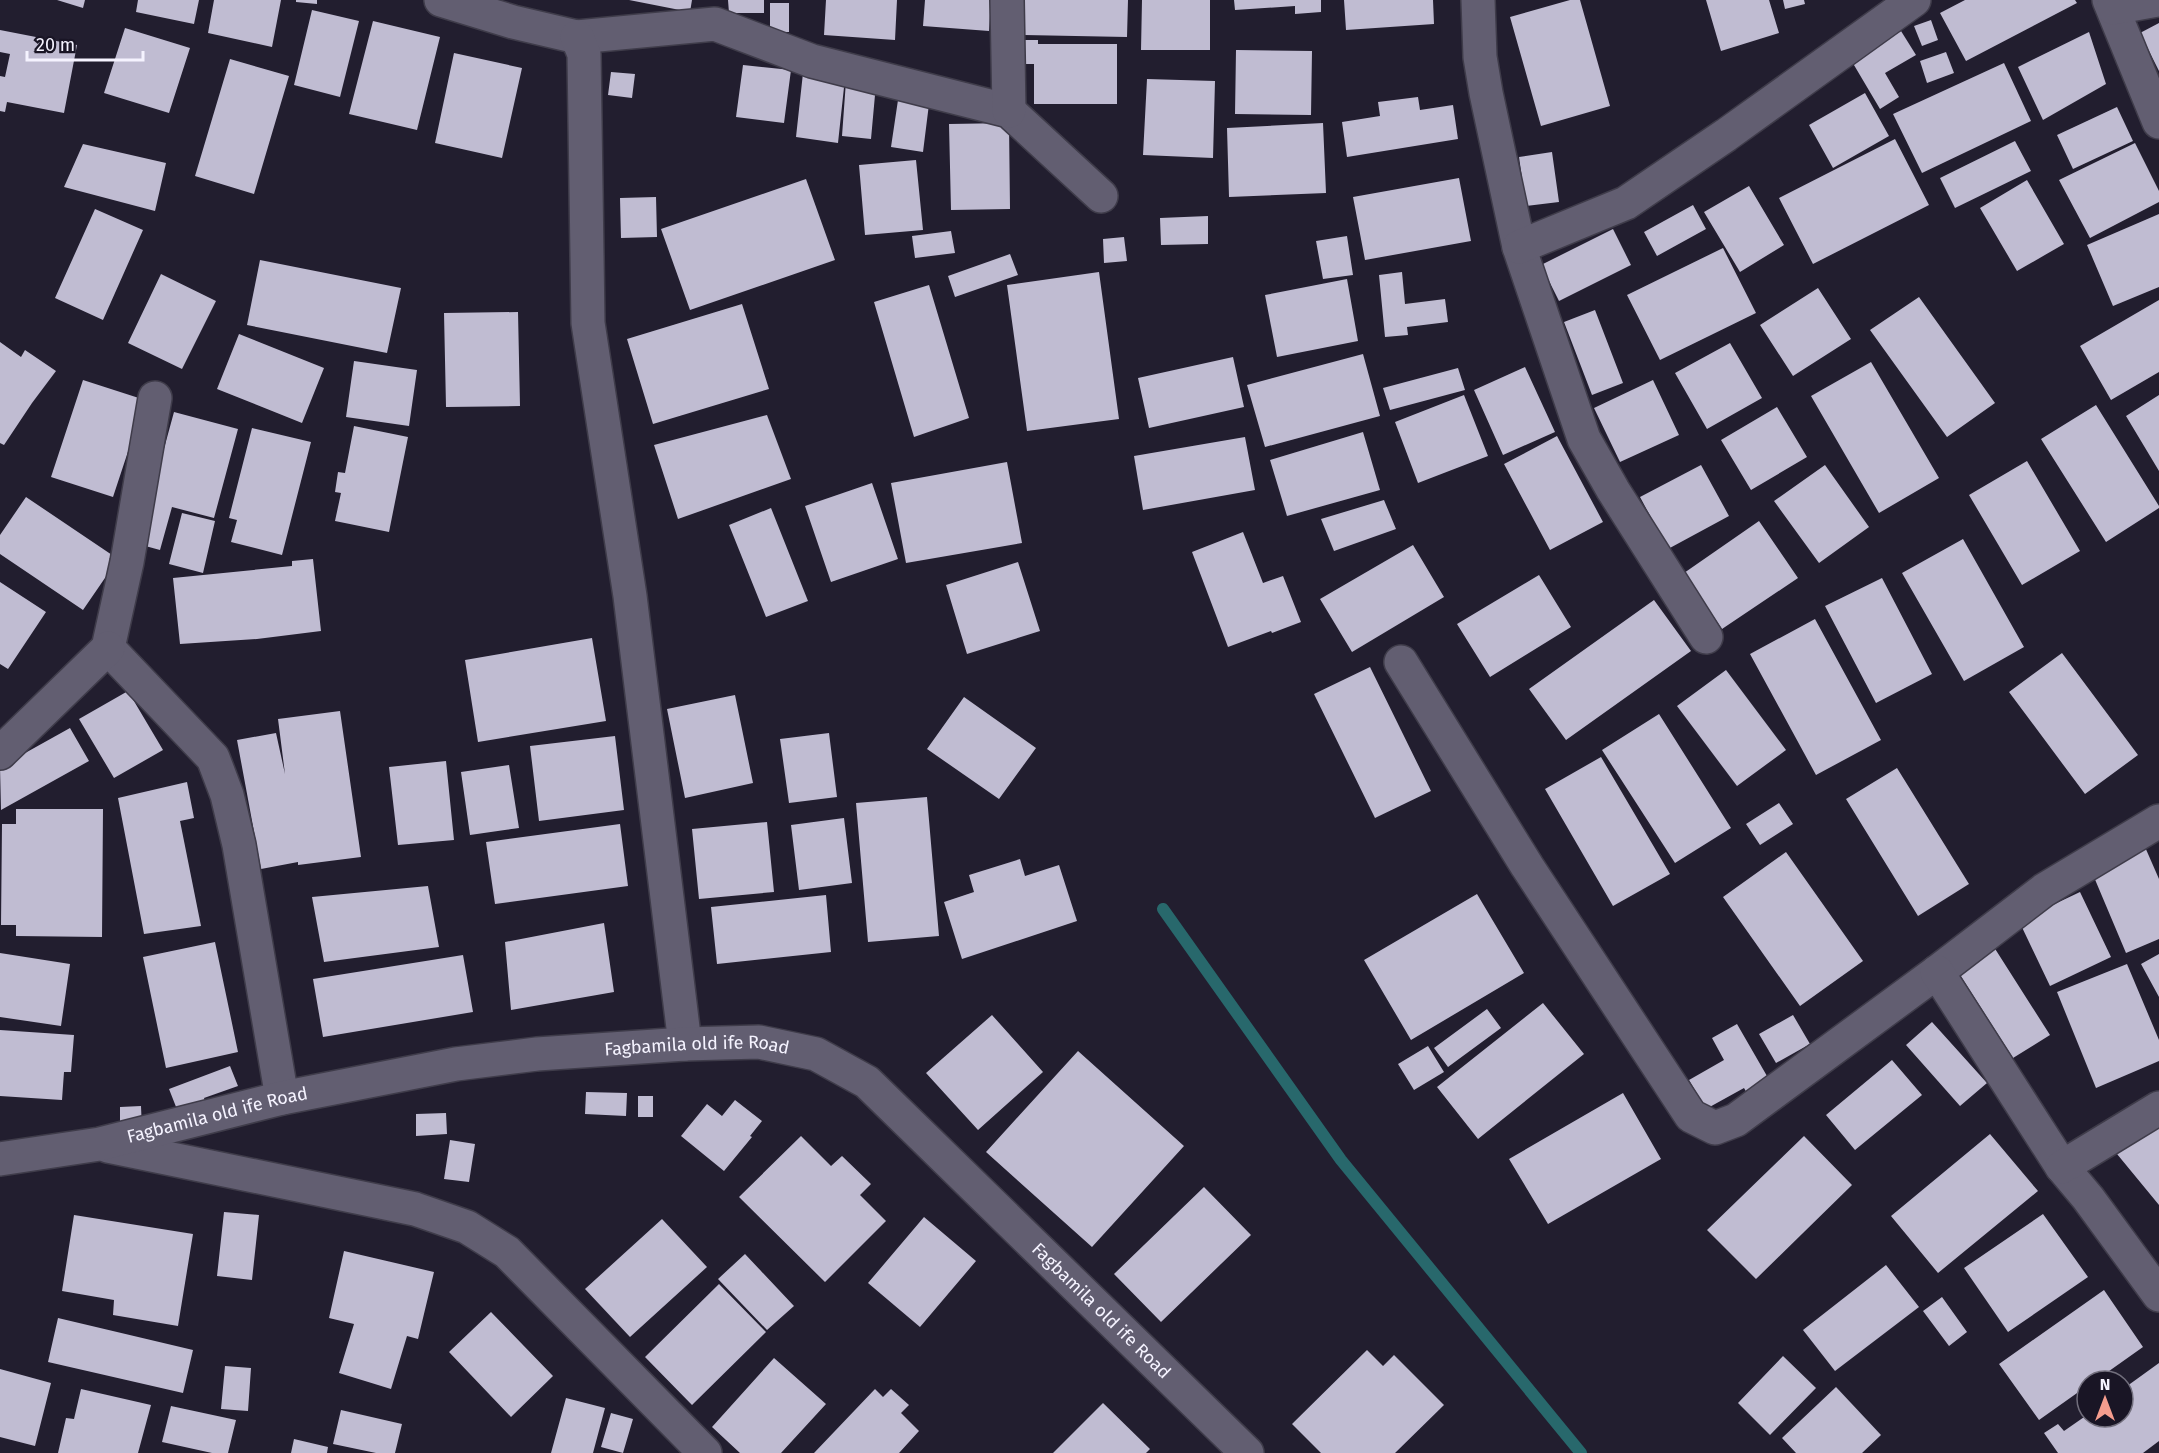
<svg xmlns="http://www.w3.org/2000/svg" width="2159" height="1453" font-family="'Fira Sans',sans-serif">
<rect width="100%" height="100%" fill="#221e2f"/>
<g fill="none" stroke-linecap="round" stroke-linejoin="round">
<path stroke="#28686c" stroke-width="12" d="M1163,909L1341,1160L1581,1453"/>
</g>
<path fill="#c0bcd2" d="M57,0H85L83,8Z
M138,0H199L194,24L136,12Z
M214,0H281L272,47L208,33Z
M296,0H317V4L296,2Z
M629,0H692L690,12Z
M728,0H764V13H729Z
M826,0H897L895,40L824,35Z
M925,0H991L989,31L923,26Z
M1024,0H1128L1127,37L1024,35Z
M1142,0H1210V50H1141Z
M1234,0H1321V12L1295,14V6L1235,10Z
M1344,0H1433L1434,24L1346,30Z
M1570,0H1580L1610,106L1541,126L1510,17Z
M1706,0H1769L1779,33L1721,51Z
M1783,0H1804L1805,4L1785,9Z
M1965,0H2075L2077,3L1966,61L1940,13Z
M770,3H789V32H770Z
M312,10L359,21L340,97L294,85Z
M1931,20L1938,40L1922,46L1914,26Z
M373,21L440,37L417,130L349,114Z
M2159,23V71L2140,33Z
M125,28L190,48L169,113L104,93Z
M0,30L77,45L64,113L7,102L5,112L0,111V76L5,77L10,54L0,52Z
M1901,31L1916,55L1885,73L1899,97L1880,109L1851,60Z
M2089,32L2106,84L2043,120L2018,67Z
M1015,40H1038V44H1117V104H1034V64H1015Z
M1236,50L1312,51L1311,115L1235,114Z
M1946,52L1954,73L1927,83L1920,61Z
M454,53L522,68L502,158L435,143Z
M230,59L289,76L254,194L195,176Z
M2004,63L2031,121L1922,173L1893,114Z
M743,65L791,70L784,123L736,117Z
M611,72L635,74L632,98L608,95Z
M803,73L845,78L838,143L796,137Z
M1147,79L1215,81L1213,158L1143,155Z
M846,81L876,84L871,139L842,136Z
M1865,93L1889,136L1833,168L1809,125Z
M1418,97L1420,110L1453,105L1458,139L1347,157L1342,122L1380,116L1378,102Z
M898,100L929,104L923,152L891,147Z
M2117,107L2133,141L2073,169L2057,135Z
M1009,123L1010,209L951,210L949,124Z
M1323,123L1326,193L1229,197L1227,128Z
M1895,139L1929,205L1813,264L1779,198Z
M2015,141L2031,171L1955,208L1940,178Z
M2135,143L2159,191V202L2090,238L2059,180Z
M83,144L166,163L155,211L64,187Z
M1552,152L1559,202L1526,206L1519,157Z
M916,160L923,230L865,235L859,165Z
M1459,178L1471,241L1365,260L1353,197Z
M806,179L835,260L690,310L661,229Z
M2027,180L2064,244L2017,271L1980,208Z
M1749,186L1784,245L1740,272L1704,212Z
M656,197L657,237L621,238L620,198Z
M1693,205L1706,229L1657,256L1644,232Z
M95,209L143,230L103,320L55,298Z
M2159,214V287L2113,306L2087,245Z
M1208,216V244L1161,245L1160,218Z
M1613,229L1631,265L1559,301L1541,265Z
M951,231L955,253L915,258L912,236Z
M1347,236L1353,275L1323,279L1316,241Z
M1124,237L1127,261L1104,263L1103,239Z
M1723,248L1756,313L1660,360L1627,295Z
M1010,254L1018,275L955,297L948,276Z
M260,260L401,288L387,353L247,325Z
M1099,272L1119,419L1027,431L1007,285Z
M1402,272L1405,304L1445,299L1448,322L1407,327L1408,335L1385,337L1379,275Z
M161,274L216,301L182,369L128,343Z
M1347,279L1358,341L1277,357L1265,295Z
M929,285L969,418L914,437L874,302Z
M1818,288L1851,339L1793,376L1760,325Z
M1919,297L1995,403L1947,437L1870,330Z
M2159,300V372L2111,400L2080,346Z
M742,304L769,389L653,424L627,339Z
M1595,310L1623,383L1592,395L1564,322Z
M518,312L520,406L446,407L444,313Z
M239,334L324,368L302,423L217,389Z
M0,342L21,357L25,350L56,371L32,403L4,445L0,443Z
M1730,343L1762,398L1707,429L1675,373Z
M1363,354L1380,416L1265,447L1247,385Z
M1233,357L1244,407L1149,428L1138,378Z
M354,361L417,370L409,426L346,417Z
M1871,362L1939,478L1879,513L1811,396Z
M1525,367L1555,432L1503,455L1474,390Z
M1458,368L1465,390L1390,410L1383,388Z
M83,380L145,400L113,497L51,477Z
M1653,380L1679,435L1620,462L1594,408Z
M1464,395L1488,456L1418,483L1395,422Z
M2159,395V471L2126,416Z
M2096,405L2159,506V508L2106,542L2041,439Z
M1777,407L1807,457L1751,490L1721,440Z
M174,412L238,429L214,518L172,507L160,550L138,544Z
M767,415L791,479L678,519L654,445Z
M354,426L408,437L389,532L335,521L341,493L335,492L338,472L345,473Z
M252,428L311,442L282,555L231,542L237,520L229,518Z
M1363,432L1380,490L1287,516L1270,460Z
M1557,436L1603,522L1550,550L1504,464Z
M1245,437L1255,490L1143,510L1134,456Z
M2027,461L2080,551L2022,585L1969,495Z
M1007,462L1022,543L906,563L891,483Z
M1701,465L1729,516L1668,549L1640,497Z
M1825,465L1869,527L1819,563L1774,501Z
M872,483L898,559L831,582L805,506Z
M26,497L118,559L83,610L0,554V535Z
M1384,500L1396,529L1334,551L1321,519Z
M771,508L808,601L766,617L729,525Z
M182,513L215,521L203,573L169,564Z
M1759,521L1798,578L1722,629L1684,573Z
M1243,532L1263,583L1283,576L1301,622L1272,633L1271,631L1228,647L1192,552Z
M1963,539L2024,647L1964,681L1902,573Z
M1413,545L1444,597L1352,652L1320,599Z
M313,559L321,631L257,639L180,644L173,578L292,566V561Z
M1018,562L1040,631L967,654L946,585Z
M1539,575L1571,627L1490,677L1457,624Z
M1882,578L1932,674L1876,703L1825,606Z
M0,582L46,612L8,669L0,664Z
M1654,600L1691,651L1566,740L1529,689Z
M1815,619L1881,740L1816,775L1750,654Z
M592,638L606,721L478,742L465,660Z
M2062,653L2138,755L2085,794L2009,692Z
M1370,667L1431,791L1375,818L1314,694Z
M1726,670L1786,750L1737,786L1677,706Z
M128,691L163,750L114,778L79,719Z
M735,695L753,783L685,798L667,709Z
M964,697L1036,748L999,799L927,749Z
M340,711L361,857L298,865V862L261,869L237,740L276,733L285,774L278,719Z
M1659,714L1731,828L1675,863L1602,750Z
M70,728L89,761L1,810L0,767Z
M829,733L837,797L789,803L780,739Z
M615,736L624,810L539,821L530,746Z
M1601,757L1670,874L1613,906L1545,789Z
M446,761L454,840L398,845L389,767Z
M509,765L519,828L470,835L461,772Z
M1897,768L1969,884L1918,916L1846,799Z
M187,782L194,818L180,821L201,926L144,934L118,798Z
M927,797L939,936L868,942L856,803Z
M1779,803L1793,824L1760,845L1746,824Z
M16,809H103L102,937L16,936V925H1L2,824H16Z
M844,818L852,883L799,890L791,825Z
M767,822L774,892L699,899L692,829Z
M620,824L628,886L495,904L486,842Z
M2145,847L2159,879V939L2126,953L2091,870Z
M1786,852L1863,961L1800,1006L1723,897Z
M1020,859L1025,876L1059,865L1077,921L962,959L944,902L974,892L969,875Z
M428,886L439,947L324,962L312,897Z
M2080,892L2111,957L2050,986L2019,921Z
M1477,894L1524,973L1411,1040L1364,960Z
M826,895L831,952L717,964L711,907Z
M604,923L614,992L511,1010L505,942Z
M215,942L238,1052L166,1068L143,957Z
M1992,944L2050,1035L2013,1058L1955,967Z
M0,953L70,964L61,1026L0,1017Z
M2159,954V997L2141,964Z
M463,955L473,1012L323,1037L313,979Z
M2127,964L2159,1040V1061L2096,1088L2057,992Z
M1543,1003L1584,1054L1478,1139L1437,1087Z
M1487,1009L1501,1028L1448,1067L1434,1048Z
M992,1015L1043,1072L978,1130L926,1073Z
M1793,1015L1810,1044L1776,1063L1759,1034Z
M1932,1022L1987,1083L1960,1106L1906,1045Z
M1737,1024L1771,1083L1748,1095L1744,1088L1706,1109L1689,1080L1724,1060L1712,1038Z
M0,1030L74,1035L71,1072H64L62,1100L0,1096Z
M1428,1046L1444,1072L1414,1090L1398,1064Z
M1078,1051L1184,1146L1092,1247L986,1152Z
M1892,1060L1922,1095L1855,1150L1826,1115Z
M230,1066L238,1086L204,1098L207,1107L180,1117L169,1089Z
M586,1092L627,1093L626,1116L585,1114Z
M1623,1093L1661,1159L1548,1224L1509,1159Z
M638,1096H653V1117H638Z
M735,1100L762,1121L750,1136L752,1137L724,1171L681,1136L707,1104L722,1116Z
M141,1106L142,1130L120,1131V1107Z
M446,1113L447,1134L416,1136V1114Z
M2159,1121V1205L2117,1154Z
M1990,1134L2038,1191L1938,1273L1891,1216Z
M801,1136L831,1166L842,1156L871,1184L860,1195L886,1221L825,1282L739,1197Z
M1804,1136L1852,1185L1756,1279L1707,1230Z
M450,1140L475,1144L469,1182L444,1179Z
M1204,1187L1251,1235L1161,1322L1114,1274Z
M224,1212L259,1215L252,1280L217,1276Z
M2043,1214L2088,1277L2008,1332L1964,1268Z
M74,1215L193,1234L178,1326L113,1315L114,1300L62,1291Z
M924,1217L976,1261L920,1327L868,1283Z
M662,1219L707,1267L630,1337L585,1289Z
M344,1251L434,1272L418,1339L407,1336L391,1389L339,1373L354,1324L329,1318Z
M745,1254L794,1306L767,1330L718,1279Z
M1886,1265L1919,1307L1835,1371L1803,1330Z
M719,1284L766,1332L692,1405L645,1357Z
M2104,1290L2143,1347L2095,1381H2087V1386L2039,1420L1999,1364Z
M1942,1297L1967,1332L1949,1346L1923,1311Z
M491,1312L553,1376L511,1417L449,1352Z
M58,1318L193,1350L183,1393L48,1362Z
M1367,1350L1383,1366L1394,1355L1444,1405L1395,1453H1321L1292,1424Z
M1783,1356L1816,1388L1770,1435L1738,1403Z
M774,1358L826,1404L781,1453H740L712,1427Z
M2159,1363V1441L2143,1453H2058L2044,1433L2058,1424L2064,1431L2087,1415V1417H2123V1389Z
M225,1366L251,1368L248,1411L221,1409Z
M0,1369L51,1383L35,1446L0,1437Z
M1836,1387L1881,1435L1862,1453H1796L1782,1438Z
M81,1389L151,1405L138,1453H58L66,1418L74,1419Z
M875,1389L883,1397L891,1389L909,1405L901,1413L919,1431L899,1453H814Z
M566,1398L605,1408L593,1453H551Z
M1103,1403L1150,1449L1146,1453H1053Z
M171,1406L236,1420L228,1453H212L162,1442Z
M341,1410L402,1424L395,1453H376L333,1444Z
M611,1413L633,1419L623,1453L601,1447Z
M294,1439L328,1447L327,1453H291Z"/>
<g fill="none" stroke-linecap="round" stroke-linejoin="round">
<defs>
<g id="minor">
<path d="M441,0L513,22L577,37L715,24L812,61L1009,111L1101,196"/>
<path d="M1007,0L1009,111"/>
<path d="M1478,0L1480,57L1486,93L1519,247L1584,439L1613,490L1706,637"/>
<path d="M2109,0L2159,122"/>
<path d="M2113,8L2158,0"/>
<path d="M577,37L584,54L588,323L630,596L685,1044"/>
<path d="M1519,247L1626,203L1726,135L1914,0"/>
<path d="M155,398L127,562L108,648L213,758L227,795L239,845L282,1098"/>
<path d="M1401,662L1527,866L1691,1116L1715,1128L1736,1120L1937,972L2044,890L2159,821"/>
<path d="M0,753L108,648"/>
<path d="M1937,972L2062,1167L2088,1198L2159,1295"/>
<path d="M108,1146L415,1209L467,1227L507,1252L705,1453"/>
<path id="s1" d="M0,1159L100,1144L282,1098L456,1064L537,1054L685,1044L759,1042L816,1054L867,1082L1247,1453"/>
<path d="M2062,1167L2159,1108"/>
</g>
</defs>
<use href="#minor" stroke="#3f3c4a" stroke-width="36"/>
<use href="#minor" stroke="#625e71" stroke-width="33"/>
</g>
<g text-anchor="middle" stroke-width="6" stroke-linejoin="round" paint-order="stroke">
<g font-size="18" fill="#f5f3ff" stroke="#191525">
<text dy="6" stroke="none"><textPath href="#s1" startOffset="708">Fagbamila old ife Road</textPath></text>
<text dy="6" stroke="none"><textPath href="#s1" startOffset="222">Fagbamila old ife Road</textPath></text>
<text dy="6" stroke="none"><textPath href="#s1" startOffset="1214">Fagbamila old ife Road</textPath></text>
</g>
</g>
<g transform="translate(2105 1399)"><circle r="28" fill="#191525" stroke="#716e7c" stroke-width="1.5"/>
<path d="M0-4.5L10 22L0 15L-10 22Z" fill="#f59d8e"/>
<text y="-9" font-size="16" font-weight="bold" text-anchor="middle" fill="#f5f3ff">N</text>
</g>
<path d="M27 51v9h116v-9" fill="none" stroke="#f5f3ff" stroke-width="3"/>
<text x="36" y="51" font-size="18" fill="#f5f3ff" stroke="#191525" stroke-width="4.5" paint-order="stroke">20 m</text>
</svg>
